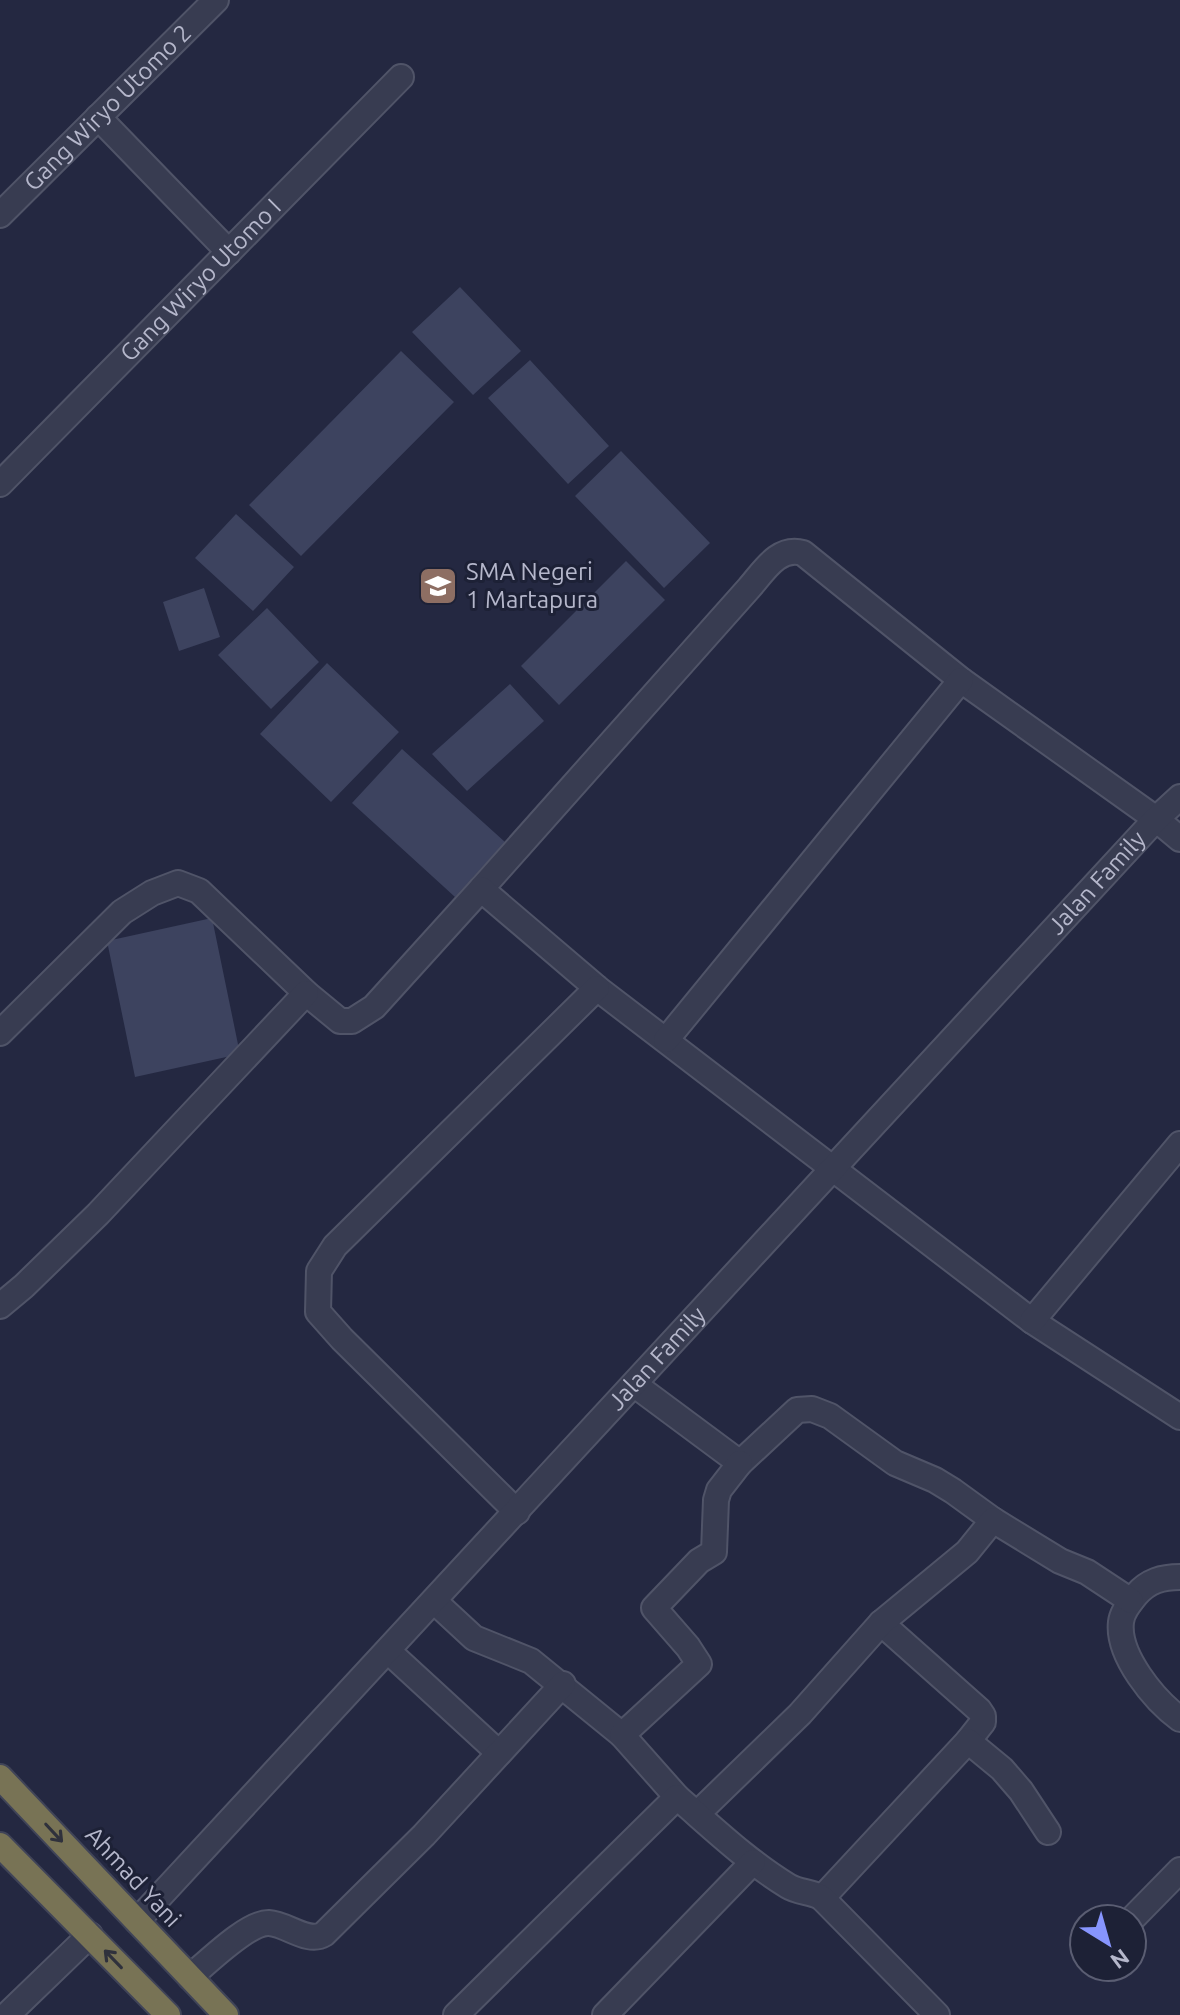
<svg xmlns="http://www.w3.org/2000/svg" width="1180" height="2015" font-family="Ubuntu,sans-serif">
<rect width="100%" height="100%" fill="#242841"/>
<path fill="#3d435f" d="M460,287L521,351L473,395L412,332Z
M401,351L454,402L301,556L249,505Z
M530,360L609,446L568,484L488,398Z
M621,451L710,543L664,588L575,496Z
M236,514L294,567L253,611L195,558Z
M626,561L665,600L559,705L521,666Z
M204,588L220,637L179,651L163,602Z
M267,608L319,662L271,709L218,655Z
M327,663L399,732L331,802L260,734Z
M510,684L544,721L467,791L432,754Z
M402,749L505,842L455,897L352,803Z
M212,918L240,1054L135,1077L107,941Z"/>
<g fill="none" stroke-linecap="round" stroke-linejoin="round">
<defs>
<g id="minor">
<path d="M98,117L229,252"/>
<path id="s1" d="M0,215L216,0"/>
<path id="s2" d="M0,484L401,77"/>
<path d="M481,889L749,588C764,571 778,546 803,553L961,680L1156,819L1180,839"/>
<path d="M0,1033L122,912L152,893L178,883L199,891L306,993L340,1021H352L374,1007L481,889L597,988L1032,1321L1180,1417"/>
<path d="M666,1040L961,680"/>
<path d="M0,1306L24,1286L98,1214L306,993"/>
<path d="M1032,1321L1180,1144"/>
<path d="M635,1385L740,1463L797,1410L812,1409L830,1416L895,1463L935,1480L953,1491L993,1520"/>
<path d="M517,1512L342,1339L318,1312L319,1271L335,1246L597,988"/>
<path d="M1180,1577C1162,1577 1148,1581 1136,1595C1130,1602 1122,1612 1121,1622C1117,1655 1154,1700 1180,1719"/>
<path d="M434,1601L474,1638L531,1661L622,1735"/>
<path d="M881,1623L979,1710L983,1716V1722L968,1741"/>
<path d="M388,1651L499,1753"/>
<path d="M677,1797L622,1735L699,1664L688,1647L654,1608L699,1561L714,1552L716,1500L719,1490L740,1463"/>
<path d="M697,1814L800,1714L881,1623L967,1552L993,1520L1060,1561L1087,1572L1131,1601"/>
<path d="M822,1898L968,1741L1002,1769L1021,1791L1048,1832"/>
<path d="M1132,1919L1180,1870"/>
<path id="s3" d="M137,1921L1156,819L1180,797"/>
<path d="M190,1977C207,1963 248,1922 269,1923C287,1924 308,1944 324,1934L424,1835L563,1684"/>
<path d="M7,2015L90,1935"/>
<path d="M456,2015L677,1797C713,1828 747,1861 788,1886C799,1893 812,1891 822,1898L937,2015"/>
<path d="M605,2015L753,1862"/>
</g>
<path id="highway" d="M0,1777L226,2015
M0,1845L168,2015"/>
</defs>
<use href="#minor" stroke="#505468" stroke-width="28"/>
<use href="#highway" stroke="#404458" stroke-width="28"/>
<use href="#minor" stroke="#383c51" stroke-width="24"/>
<use href="#highway" stroke="#787355" stroke-width="24"/>
</g>
<defs><path id="oneway-shaft" d="M-6 0H5M1.5-3L5.5 0L1.5 3" fill="none" stroke-width="1.6" stroke-linecap="round" stroke-linejoin="round" transform="scale(2)"/></defs>
<g stroke="#2f313c">
<use href="#oneway-shaft" transform="translate(54 1833) rotate(47)"/>
<use href="#oneway-shaft" transform="translate(113 1959) rotate(-134)"/>
</g>
<defs>
<symbol id="school-square" viewBox="-11 -11 22 22"><rect x="-9" y="-9" width="18" height="18" rx="4" fill="#8d6e63" stroke="#1d2136"/><path d="M0-5L7-2L0 1L-7-2ZM-4 1L0 2.5L4 1V4Q0 6-4 4Z" fill="#fff"/></symbol>
</defs>
<g fill-rule="evenodd">
<use href="#school-square" x="416" y="564" width="44" height="44"/>
</g>
<g text-anchor="middle" stroke-width="6" stroke-linejoin="round" paint-order="stroke">
<g font-size="24" fill="#b5b7cb" stroke="#1d2136">
<text dy="8" stroke="none"><textPath href="#s1" startOffset="152">Gang Wiryo Utomo 2</textPath></text>
<text dy="8" stroke="none"><textPath href="#s2" startOffset="286">Gang Wiryo Utomo I</textPath></text>
<text dy="8" stroke="none"><textPath href="#s3" startOffset="1414">Jalan Family</textPath></text>
<text dy="8" stroke="none"><textPath href="#s3" startOffset="766">Jalan Family</textPath></text>
<text transform="translate(133 1877) rotate(47)" y="8">Ahmad Yani</text>
</g>
<g font-size="24" fill="#b5b7cb" stroke="#1d2136" text-anchor="start">
<text x="466" y="580">SMA Negeri<tspan x="466" dy="28">1 Martapura</tspan></text>
</g>
</g>
<g transform="translate(1108 1943) rotate(143)"><circle r="38" fill="#1d2136" stroke="#5a5d72" stroke-width="2"/>
<path d="M0-6L14 30L0 20L-14 30Z" fill="#8795fe"/>
<text y="-12" font-size="22" font-weight="bold" text-anchor="middle" fill="#b5b7cb">N</text>
</g>
</svg>
